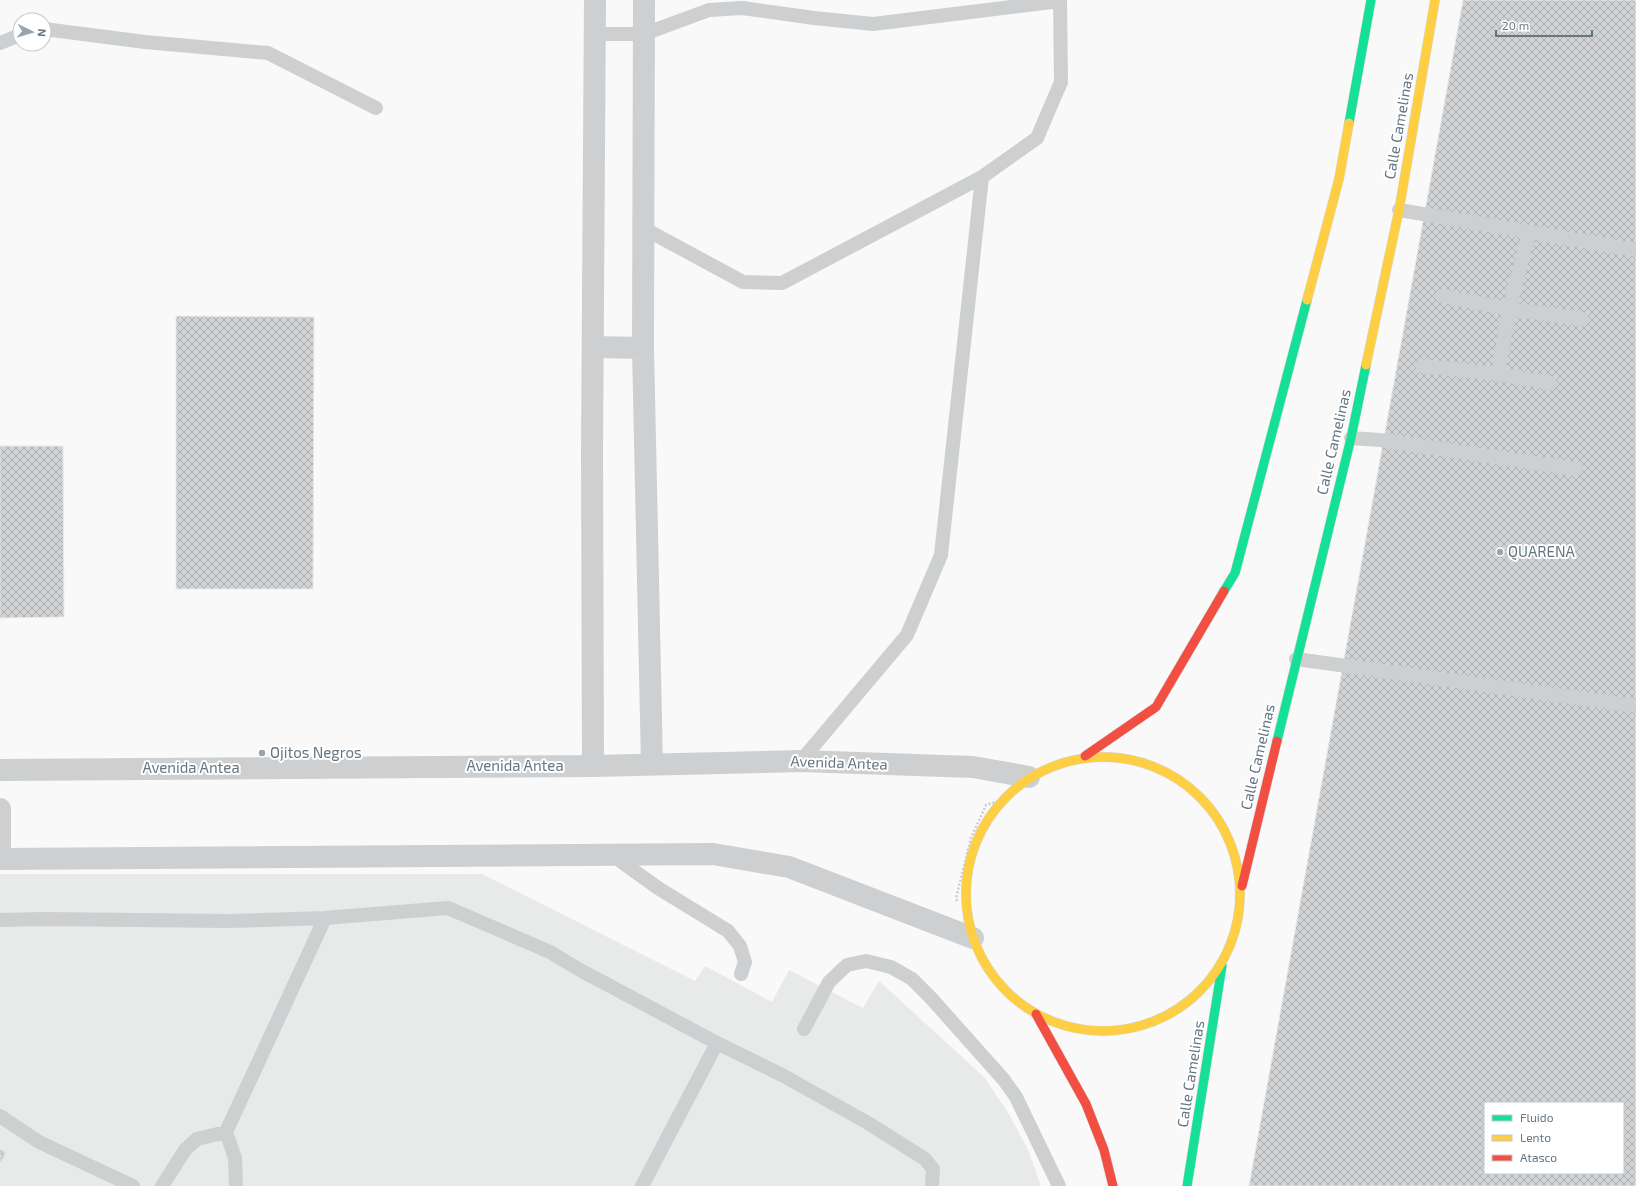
<svg xmlns="http://www.w3.org/2000/svg" width="1636" height="1186" font-family="'Exo 2',sans-serif">
<defs>
<pattern id="building-cross-hatch" width="8" height="8" patternUnits="userSpaceOnUse"><rect width="8" height="8" fill="#d0d2d3"/><path d="M0 0l8 8M0 8l8-8" fill="none" stroke="#acafb1"/></pattern>
</defs>
<rect width="100%" height="100%" fill="#f9f9f9"/>
<path fill="#e8e9e9" d="M0,874H482L695,981L705,966L772,1002L789,970L863,1008L879,981L984,1077L1009,1114L1029,1152L1041,1186H0Z"/>
<path fill="url(#building-cross-hatch)" stroke="#e8e8e8" fill-rule="evenodd" d="M1463,0H1636V1186H1249ZM1485,1103H1623V1173H1485Z
M176,316L314,317L313,589H176Z
M0,446H63L64,617L0,618Z
M0,1149L6,1152L0,1164Z"/>
<g fill="none" stroke-linecap="round" stroke-linejoin="round">
<defs>
<path id="fast" d="M1349,123L1371,0
M1224,591L1235,573L1307,300
M1277,741L1351,438L1366,365
M1187,1186L1222,966"/>
<path id="slow" d="M1307,300L1339,179L1349,123
M1366,365L1399,210L1435,0
M966 894a137 137 0 1 1 274 0a137 137 0 1 1-274 0Z"/>
<path id="jam" d="M1085,756L1156,707L1224,591
M1242,886L1277,741
M1036,1014L1086,1104L1104,1150L1113,1186"/>
</defs>
<use href="#fast" stroke="#d5d6d7" stroke-width="10"/>
<use href="#slow" stroke="#d5d6d7" stroke-width="10"/>
<use href="#jam" stroke="#d5d6d7" stroke-width="10"/>
<path stroke="#cbcccd" stroke-width="2.5" stroke-dasharray="2 2" stroke-linecap="butt" d="M957,901L956,898L971,838L986,805L999,801"/>
<path stroke="#cecfd0" stroke-width="14" d="M44,29L145,42L268,53L376,108
M595,34H644L709,10L742,8L814,18L873,24L1060,1
M0,43L20,35
M1399,210L1636,250
M643,228L743,282L782,283L982,177L1037,138L1061,82L1060,0
M1529,232L1509,309L1582,319
M1442,296L1509,309L1498,374L1550,383
M1422,366L1498,374
M1351,438L1380,440L1575,469
M1296,659L1636,706
M801,761L907,635L941,555L982,177
M612,855L658,888L728,931L740,946L745,962L741,974
M0,920L43,919L229,921L325,918L448,908L550,952L580,970L717,1043L782,1075L868,1123L925,1159L933,1169L932,1186
M804,1029L829,982L847,965L866,961L891,967L912,979L931,998L1004,1080L1016,1097L1059,1186
M0,1116L39,1142L133,1186
M162,1186L185,1150L197,1139L226,1132
M236,1186L235,1158L226,1132L325,918
M642,1186L717,1043"/>
<path stroke="#cecfd0" stroke-width="22" d="M644,0L643,348L652,765
M593,347L643,348
M593,766L592,452L595,0
M0,770L593,766L801,761L973,767L1029,777
M0,809V859
M0,859L713,854L789,867L973,938"/>
<use href="#fast" stroke="#16e098" stroke-width="9"/>
<use href="#slow" stroke="#ffcf43" stroke-width="9"/>
<use href="#jam" stroke="#f24e42" stroke-width="9"/>
</g>
<g fill="#99a4ac" stroke="#fff" stroke-width="1.5">
<circle cx="1500" cy="552" r="4"/>
<circle cx="262" cy="753" r="4"/>
</g>
<g text-anchor="middle" stroke-width="4" stroke-linejoin="round" paint-order="stroke">
<g font-size="15" fill="#657683" stroke="#fff">
<text transform="translate(1399 126) rotate(-80)" y="5">Calle Camelinas</text>
<text transform="translate(1334 442) rotate(-77)" y="5">Calle Camelinas</text>
<text transform="translate(1258 757) rotate(-77)" y="5">Calle Camelinas</text>
<text transform="translate(839 763) rotate(2)" y="5">Avenida Antea</text>
<text x="515" y="771">Avenida Antea</text>
<text x="191" y="773">Avenida Antea</text>
<text transform="translate(1191 1074) rotate(-81)" y="5">Calle Camelinas</text>
</g>
<g font-size="15" fill="#657683" stroke="#fff" text-anchor="start">
<text x="1508" y="557">QUARENA</text>
<text x="270" y="758">Ojitos Negros</text>
</g>
</g>
<rect x="1484" y="1102" width="140" height="72" fill="#ffffff" stroke="#c1c8cd"/>
<rect x="1492" y="1115" width="20" height="6" fill="#16e098" stroke="#c1c8cd"/>
<text x="1520" y="1122" font-size="12" fill="#657683">Fluido</text>
<rect x="1492" y="1135" width="20" height="6" fill="#ffcf43" stroke="#c1c8cd"/>
<text x="1520" y="1142" font-size="12" fill="#657683">Lento</text>
<rect x="1492" y="1155" width="20" height="6" fill="#f24e42" stroke="#c1c8cd"/>
<text x="1520" y="1162" font-size="12" fill="#657683">Atasco</text>
<g transform="translate(32 32) rotate(95)"><circle r="19" fill="#ffffff" stroke="#c1c8cd"/>
<path d="M0-3L7 15L0 10L-7 15Z" fill="#99a4ac"/>
<text y="-6" font-size="11" font-weight="bold" text-anchor="middle" fill="#657683">N</text>
</g>
<path d="M1496 30v6h96v-6" fill="none" stroke="#657683" stroke-width="2"/>
<text x="1502" y="30" font-size="12" fill="#657683" stroke="#ffffff" stroke-width="3" paint-order="stroke">20 m</text>
</svg>
